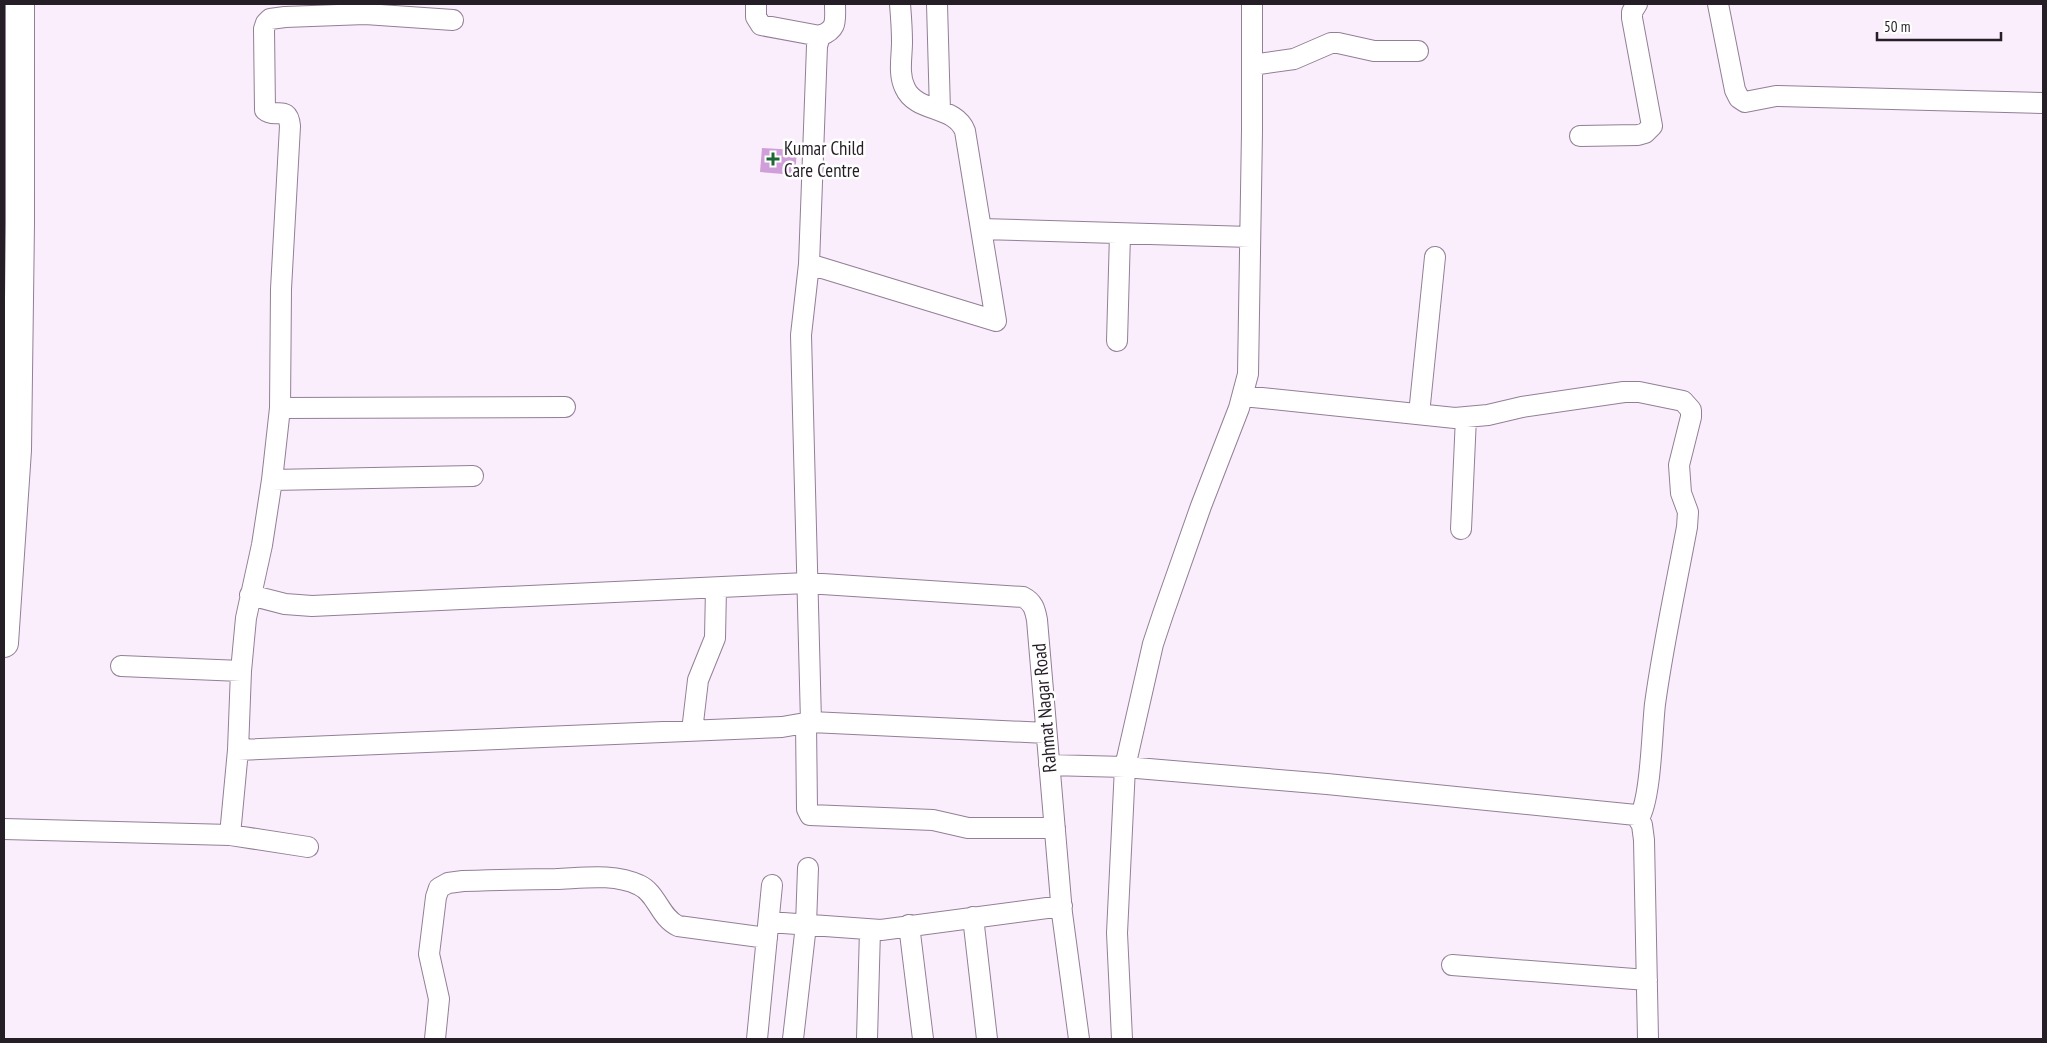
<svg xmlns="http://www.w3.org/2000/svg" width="2047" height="1043" font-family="'PT Sans Narrow',sans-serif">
<rect width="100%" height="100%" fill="#faedfc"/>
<path fill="#d09ed9" d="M762,148L797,150L795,175L760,172Z"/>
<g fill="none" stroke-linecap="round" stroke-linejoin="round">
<defs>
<path id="minor" d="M756,4V17L761,25L820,36
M937,4L940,111
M1718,4L1735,90L1739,98L1745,102L1776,96L2043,103
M1252,65L1294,59L1331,43H1338L1374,51H1418
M1580,136L1638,135L1645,133L1652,126L1632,18V12L1637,4
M981,229L1250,237
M809,264L996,321L965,131C955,105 916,113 905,88C898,74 902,57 902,42C902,29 901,16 900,4
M1117,341L1120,234
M1243,396L1455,418L1488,415L1522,407L1624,392H1639L1683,401L1691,410V417L1679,465L1681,493L1688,512L1687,527C1676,586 1663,645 1655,704C1652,730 1651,799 1639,818
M280,408L565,407
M1419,414L1435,257
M272,480L280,408L281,289L290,126C288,104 275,119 265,110L264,29L266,23L270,19L285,17L365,14L453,20
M1461,529L1466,417
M250,595L285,604L312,606L807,583L1023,597C1033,602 1035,609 1037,620L1062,913L1079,1039
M121,666L241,671L238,750L230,835
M241,671L246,618L262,545L272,480L473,476
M811,722L1046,733
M806,723L807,809L810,815L933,820L968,828H1055
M692,731L698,680L715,638L716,588
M238,750L782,727L811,722L801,335L809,264L817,46L820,36C838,29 835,21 835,4
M1049,765L1125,767L1327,784L1636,815L1642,825L1644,840L1648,1039
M4,829L230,835L308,847
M973,917L987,1039
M769,922L881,930L1062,906
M909,925L923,1039
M1452,965L1647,980
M435,1039L439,999L429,954L436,897L439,888L448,883L463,881C494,880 525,879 556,879C583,878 614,873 639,885C657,893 660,918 678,926L767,938
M757,1039L772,885
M793,1039L806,925L808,868
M867,1039L870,930
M1122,1039L1117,933L1125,767L1153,644L1163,614L1201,506L1239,408L1248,374L1252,131V4"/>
<path id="highway" d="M4,643L17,450L20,223V4"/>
</defs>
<use href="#minor" stroke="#927f96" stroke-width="22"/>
<use href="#highway" stroke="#927f96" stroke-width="30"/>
<use href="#minor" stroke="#fff" stroke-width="20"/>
<use href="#highway" stroke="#fff" stroke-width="28"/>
</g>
<path fill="#1c6735" stroke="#fff" stroke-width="2" d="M770.5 151.5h5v5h5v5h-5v5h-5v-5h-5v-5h5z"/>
<g text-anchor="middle" stroke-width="5" stroke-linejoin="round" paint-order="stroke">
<g font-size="19" fill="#261e27" stroke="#fff" text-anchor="start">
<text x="784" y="155">Kumar Child<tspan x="784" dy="22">Care Centre</tspan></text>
</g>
<g font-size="19" fill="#261e27" stroke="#fff">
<text transform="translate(1044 708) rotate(-95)" y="7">Rahmat Nagar Road</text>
</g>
</g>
<rect width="2047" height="1043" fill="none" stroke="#261e27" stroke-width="10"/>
<path d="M1877 32v8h124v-8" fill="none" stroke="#261e27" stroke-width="2.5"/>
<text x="1884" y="32" font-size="15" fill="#261e27" stroke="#ffffff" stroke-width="4" paint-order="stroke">50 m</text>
</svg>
